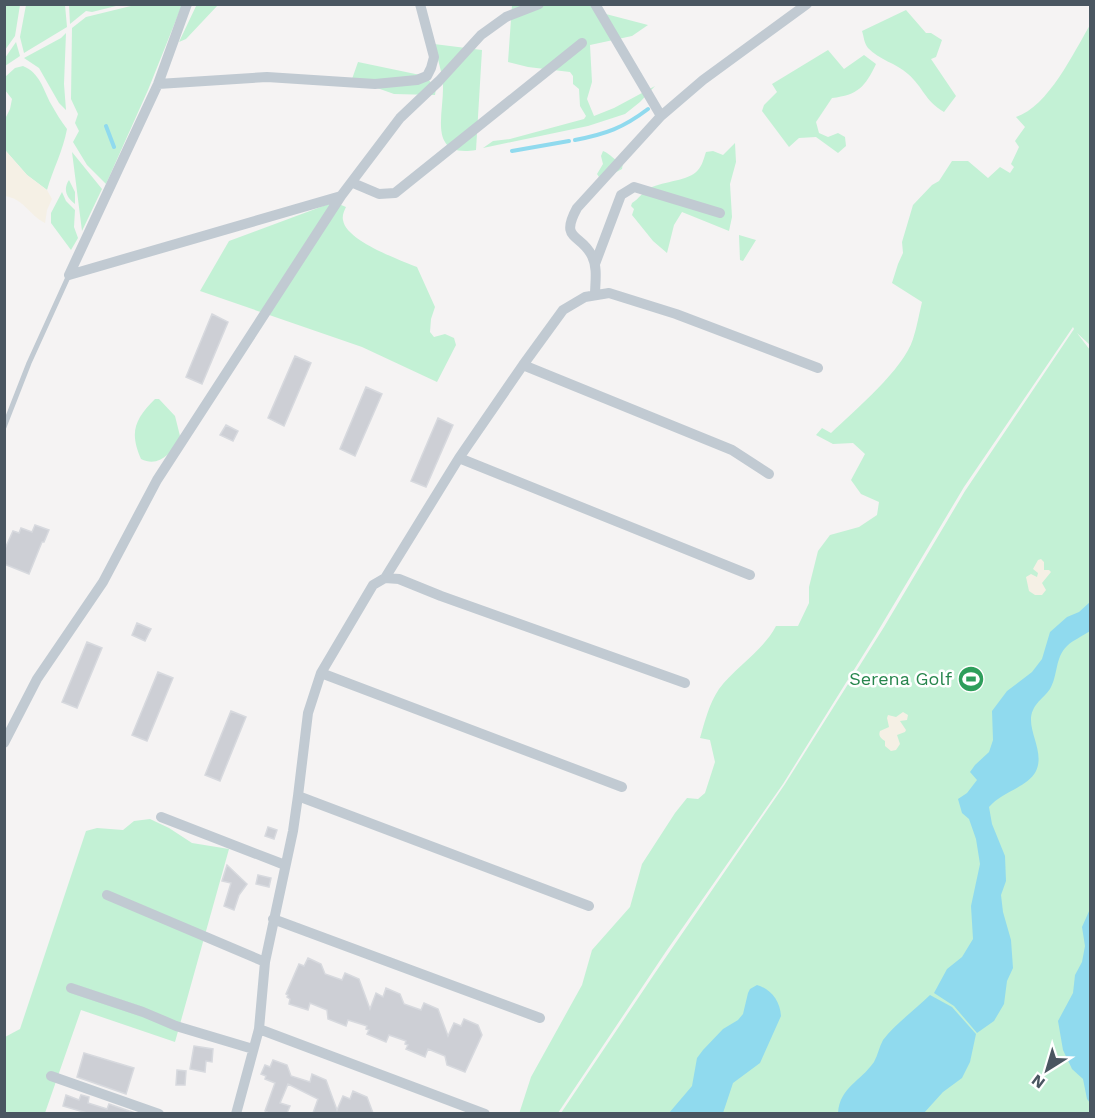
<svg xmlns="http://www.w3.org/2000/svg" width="1095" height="1118" font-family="'Work Sans',sans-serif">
<rect width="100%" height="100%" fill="#f5f3f3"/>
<path fill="#c3f1d5" d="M5,4L20,5L15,36L5,50Z
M197,4L218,5L186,39L179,42Z
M26,5H65L67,27L24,53L20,37Z
M69,5V4L120,5L92,12L86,11L70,24Z
M135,5H182L148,90L106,184L87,165L73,142L79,131L75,123L78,114L71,99L72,28L86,17Z
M512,5H594L602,13L648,25L632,36L590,45L592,82L587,99L594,116L614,108L655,86L640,102L625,114L588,126L483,148L493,141L510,139L584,119L586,116L580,106L579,89L573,84V76L570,72L528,67L508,62Z
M906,10L926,33H931L942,40L936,57L931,59L956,96L944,112C924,100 924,88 908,74C896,63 879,60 868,48C864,43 864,37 862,31Z
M1090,25V345L1077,333L1090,350V1113H561L655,973L785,784L884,627L965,491L1074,329L1073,327L964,487L875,636L783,784L667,950L558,1113L519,1114L531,1077L582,985L592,950L630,907L642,864L675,813L687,798L698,799L705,793L715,762L710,740L700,738C705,721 709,704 719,689C736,666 763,651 776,626H798L809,603V587L818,551L830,535L859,527L877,515L879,502L861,494L851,480L865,454L853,443L833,444L816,435L822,428L831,433C855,410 903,370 913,339C917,327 919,314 922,302L892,283L898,264L903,253L902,242L913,205L932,185L939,181L952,161H968L988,178L1000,167L1010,173L1014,167L1011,164L1019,147L1015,141L1025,127L1016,117C1048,107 1074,52 1090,25Z
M66,33L64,84L66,110L59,103L39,68L24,58L61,38Z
M16,42L20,56L5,66V58Z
M434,44L482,50L476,150C427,158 444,115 443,85C442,71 437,57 434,44Z
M828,50L844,69L864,55L876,64C865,87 858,95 832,98L816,122L819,133L828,137L838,133L845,137L846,146L838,153L816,137L799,138L789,147L762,111L764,105L777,92L772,84Z
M358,62L425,76L436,88L435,95L394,94L352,79Z
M23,66C40,73 43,89 51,104C56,113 61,121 67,129C63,151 53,169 47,190L27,175L5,150L4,121L10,109L12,99L5,90V77L15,68Z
M735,143L736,162L730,184L732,217L729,231L682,212L674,225L667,253L653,241L632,215L634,209L631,206L632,203C639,199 643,191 650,188C664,181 689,181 698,170C702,166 704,158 706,152L713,151L723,155Z
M603,151C611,154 615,162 623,163L622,169L601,180L597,174L603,164L601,156Z
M72,152L102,189L82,231Z
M69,180L75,192V204C66,197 63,189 69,180Z
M62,192L66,201L75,210L74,227L78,238L71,250L51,223V213Z
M334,202L346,207C344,211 342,216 343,220C346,241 400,260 417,267L435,307L431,319L430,332L434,337L445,334L454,338L456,345L437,382L362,347L200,291L229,241Z
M739,235L756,240L743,261L740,260Z
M155,399H159L175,416L181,440C170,453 159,468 141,459C129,432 135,419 155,399Z
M150,819L169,828L192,843L229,849L175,1042L81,1010L45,1113L5,1114V1037L20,1029L86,831L97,828L123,830L134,821Z"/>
<path fill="#f5f0e5" d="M5,150L27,175L47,190L52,199L47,210L45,223C28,214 24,199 5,196Z
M1041,559L1044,562V570H1049L1051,572L1042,583L1046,590L1042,595H1035L1029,591L1026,577L1031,574L1037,577L1038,573L1033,569L1038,560Z
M903,712L908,715L907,720L900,721L906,730L905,732L897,735L900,744L896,750L891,751L885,746V741C881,738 878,736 880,731L889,727L887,718L888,715L896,717Z"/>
<path fill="#90daee" d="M1090,602V631C1083,636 1073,640 1067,646C1055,657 1058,676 1050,689C1042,700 1031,705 1031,720C1031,736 1044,754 1036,771C1028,787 1002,792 989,807L992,824L1005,856L1006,881L1001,895L1003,912L1011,940L1013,968L1007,981L1004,1004L994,1021L977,1033L954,1006L934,993L947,969L962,957L973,939L971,906L980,864L976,839L969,819L962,813L958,799L967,793L977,780L970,772L975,765L989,752L993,740L992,711L1007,691L1032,672L1042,659L1050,632L1067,617L1079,612Z
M1090,909V1103L1087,1099L1083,1079L1072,1069L1063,1050L1058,1021L1073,993L1075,975L1082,962L1085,946L1082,927Z
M757,985C771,989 780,1001 781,1016L760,1063L733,1083L723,1113H669L692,1086L697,1058L703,1050L723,1029L738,1020L743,1014L748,993L750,989Z
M930,995L952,1007L976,1034L970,1062L962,1078L943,1092L924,1113H838C840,1087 860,1082 874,1062C878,1055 879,1047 883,1040C896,1023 915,1010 930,995Z"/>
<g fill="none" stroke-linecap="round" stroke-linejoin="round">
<path stroke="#90daee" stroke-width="4" d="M106,126L114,147
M575,140C606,134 623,128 648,109
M512,151L569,141"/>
</g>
<path fill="#cdcfd5" stroke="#d7d9de" stroke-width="1.5" d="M212,314L228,322L202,384L186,377Z
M295,356L311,363L284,426L268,418Z
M366,387L382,394L355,456L340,449Z
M438,418L453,425L426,487L411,481Z
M226,425L238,431L233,441L220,435Z
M35,525L49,530L44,542H42L29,574L4,564V551L13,531L19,533L21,528L32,532Z
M137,623L151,629L145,641L132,635Z
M87,642L102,648L77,708L62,702Z
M158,672L173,678L147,741L132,735Z
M231,711L246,717L220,781L205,775Z
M268,827L277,830L274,839L265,836Z
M227,865L247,884L239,895L234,910L224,906L231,883L222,881Z
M258,875L271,878L269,887L256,884Z
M308,958L321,964L325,974L342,980L345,973L359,979L370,1009L376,993L383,997L386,988L400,994L404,1004L421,1010L424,1003L438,1009L448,1036L454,1023L461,1026L464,1019L478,1025L482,1035L465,1072L447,1065L445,1056L428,1049L425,1057L406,1049L408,1045L405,1044L406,1041L389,1035L386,1042L367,1034L369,1030L366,1029L367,1026L348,1020L346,1026L328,1019L327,1010L310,1003L308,1010L289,1004L290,999L287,997L288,995L286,994L299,964L304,966Z
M194,1046L213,1049L212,1062L206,1061L205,1072L190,1069Z
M84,1053L134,1068L126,1094L77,1077Z
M273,1060L287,1065L291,1076L310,1082L312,1074L326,1080L337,1110L343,1096L350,1099L353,1091L367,1097L373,1113H313L318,1099L288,1084L280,1103L290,1106L287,1113H266L267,1112L265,1111L275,1083L265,1079L266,1076L261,1074L265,1065L270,1067Z
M177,1070L186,1071L185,1085H176Z
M66,1095L79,1100L81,1095L89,1097L88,1103L107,1109L109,1104L135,1113H87L63,1106Z"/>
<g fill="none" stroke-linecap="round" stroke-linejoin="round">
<path stroke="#c1cad2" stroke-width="5" d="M4,427L29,363L69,275"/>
<path stroke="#c1cad2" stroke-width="10" d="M595,4L661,116L703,80L807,4
M158,84L267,77L375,84L417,80L427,76L431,68L434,57L420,4
M353,183L379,194L395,193L582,43
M595,264L621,195L634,187L720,213
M69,275L158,84L187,4
M69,275L341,196
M595,295C595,283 598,268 592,256C581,233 559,241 577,208L661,116
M523,365L732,450L769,474
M459,458L750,575
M385,578L459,458L523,365L563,310L585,297L609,293L676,314L818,368
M321,673L622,787
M4,743L37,679L103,582L157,480L341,196L400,118L439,81L481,35L506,17L539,4
M298,796L308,713L321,673L373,585L385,578L399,579L441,596L685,683
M161,817L285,865
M107,895L265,962
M273,919L540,1018
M71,988L143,1012L176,1026L253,1049
M259,1029L485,1114
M51,1076L159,1114
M236,1114L259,1029L265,962L293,831L298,796L589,906"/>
</g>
<defs>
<symbol id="stadium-disc" viewBox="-11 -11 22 22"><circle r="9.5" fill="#2e9e5b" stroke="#fff"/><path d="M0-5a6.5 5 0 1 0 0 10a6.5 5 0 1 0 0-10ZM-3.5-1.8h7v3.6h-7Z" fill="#fff"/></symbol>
</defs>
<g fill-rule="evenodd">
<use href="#stadium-disc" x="956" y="664" width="30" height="30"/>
</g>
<g text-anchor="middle" stroke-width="5" stroke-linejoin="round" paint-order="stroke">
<g font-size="18" fill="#27864d" stroke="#fff" text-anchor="end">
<text x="952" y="685">Serena Golf</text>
</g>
</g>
<rect width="1095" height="1118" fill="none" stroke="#4a5661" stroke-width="12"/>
<g transform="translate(1047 1070) rotate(217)" stroke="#ffffff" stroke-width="4.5" paint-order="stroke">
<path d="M0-4.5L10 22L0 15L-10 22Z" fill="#4a5661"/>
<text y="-9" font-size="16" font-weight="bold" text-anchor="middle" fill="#4a5661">N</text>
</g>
</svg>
